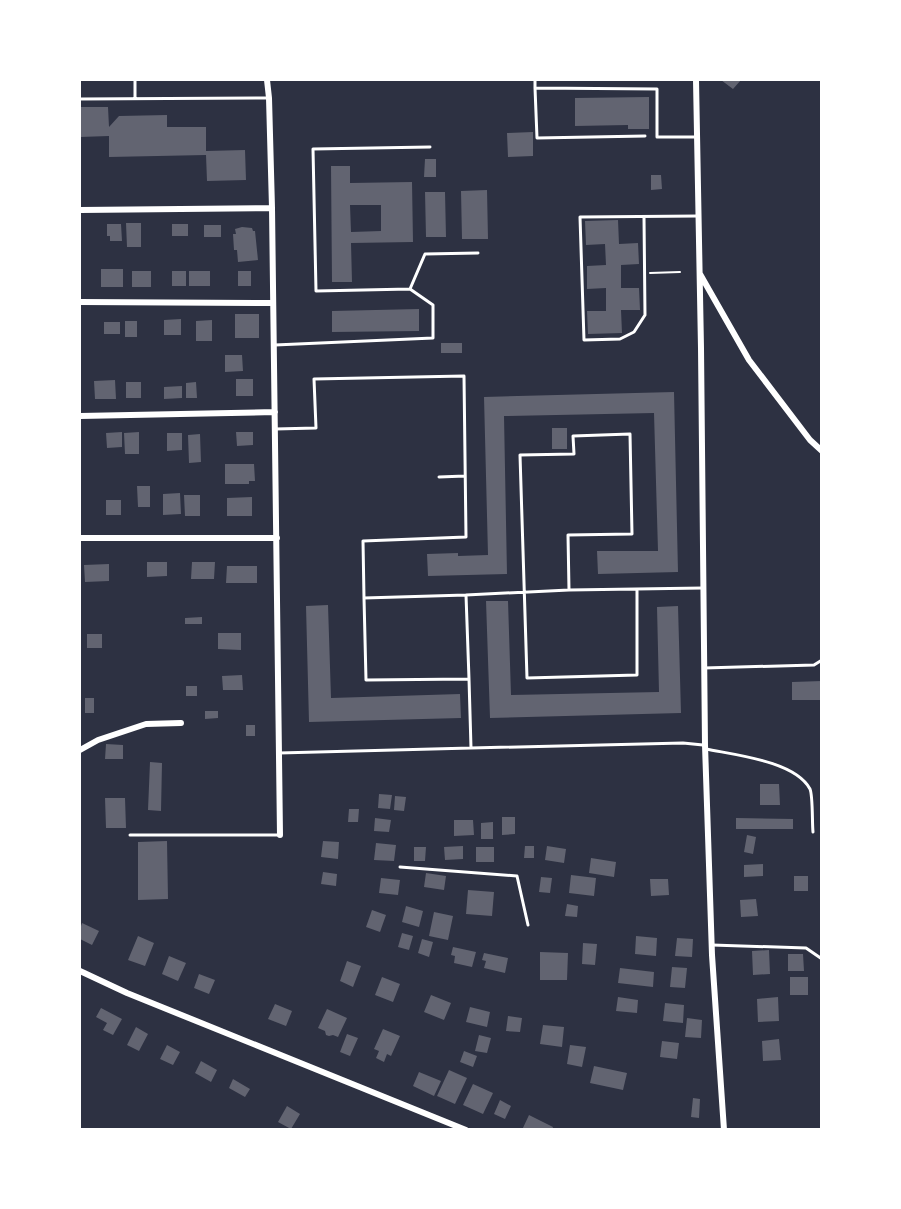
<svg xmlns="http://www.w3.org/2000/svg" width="901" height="1209" font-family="Montserrat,sans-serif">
<rect width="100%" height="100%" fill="#2d3142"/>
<path fill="#626471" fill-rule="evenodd" d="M721,80H741L733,89Z
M649,97V129H628V125L575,126V98Z
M80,107H108L109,127L119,116L167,115V127H206V151L245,150L246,180L207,181L206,155L109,157V136L80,137Z
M533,132V156L508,157L507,133Z
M425,159H436V177H424Z
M331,166H350V183L412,182L413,242L351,243L352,282H332ZM350,205H381V231L351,232Z
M651,175H661L662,189L651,190Z
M487,190L488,239H462L461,191Z
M425,192H445L446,237H426Z
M618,220L619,244L638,243L639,264L621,265V288H639L640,310H621L622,333L588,334L587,311H606V288L587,289V266L606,265L605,244L586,245L585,221Z
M126,223H141V247H127Z
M107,224H121L122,241H110V236H107Z
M172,224H188V236H172Z
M204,225H221V237H204Z
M242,227L252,228L253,231H255L258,260L238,262L237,250H234L233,234H236L235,229Z
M101,269H123V287H101Z
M132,271H151V287H132Z
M172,271H186V286H172Z
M189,271H210V286H189Z
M238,271H251V286H238Z
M419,309V331L332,332V311Z
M235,314H259V338H235Z
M181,319V335H164V320Z
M212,320V341H196V321Z
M125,321H137V337H125Z
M104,322H120V334H104Z
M441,343H462V353H441Z
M225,355H242L243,371L225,372Z
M236,379H253V396H236Z
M115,380L116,399H95L94,381Z
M126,382H141V398H126Z
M196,382L197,398H186V383Z
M182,386V398L164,399V387Z
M674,392L678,572L598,574L597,551H658L654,413L504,416L507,574L428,576L427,554L458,553V556L488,555L484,397Z
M552,428H567V449H552Z
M122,432V447L107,448L106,433Z
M139,432V454H125L124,433Z
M236,432H253V445L237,446Z
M167,433H182V450L167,451Z
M200,434L201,462L189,463L188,435Z
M225,464H254L255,481H249V484H225Z
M137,486H150V507H138Z
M180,493L181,514L163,515V494Z
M184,495H200V516H185Z
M252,497V516H227V498Z
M106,500H121V515H106Z
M147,562H167V576L147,577Z
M192,562H215L214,579H191Z
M109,564V581L85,582L84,565Z
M227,566H257V583H226Z
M486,601H508L511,695L659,692L657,607L678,606L681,713L490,718Z
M328,605L331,698L460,694L461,718L309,722L306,606Z
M202,617V624H185V618Z
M218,633H241V650L218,649Z
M87,634H102V648H87Z
M242,675L243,690H223L222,676Z
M822,681V700H792V682Z
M186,686H197V696H186Z
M85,698H94V713H85Z
M205,711H218V718L205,719Z
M246,725H255V736H246Z
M106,744L123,745V759H105Z
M150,762L162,763L161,811L148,810Z
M760,784H779L780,805H760Z
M379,794L392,795L390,809L378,808Z
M395,796L406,797L404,811L394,810Z
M105,798H125L126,828H106Z
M349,809H359L358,822H348Z
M502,817H515V834L502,835Z
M375,818L391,820L389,832L374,831Z
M736,818L793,819V829H736Z
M454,820H473L474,835L454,836Z
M493,822V839H481V823Z
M747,835L756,837L753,854L744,852Z
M167,841L168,899L138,900V842Z
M323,841L339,842L338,859L321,857Z
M376,843L396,845L394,861L374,860Z
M463,846V859L445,860L444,847Z
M525,846H534V858H524Z
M547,846L566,849L564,863L545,860Z
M414,847H426L425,861H414Z
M476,847H494V862H476Z
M591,858L616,862L614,877L589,873Z
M763,864V876L744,877V865Z
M323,872L337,874L336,886L321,884Z
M426,873L446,876L444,890L424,887Z
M571,875L596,878L594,896L569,893Z
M794,876H808V891H794Z
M541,877L552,878L550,893L539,892Z
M381,878L400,880L398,895L379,893Z
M650,879H668L669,895L651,896Z
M468,890L494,892L492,916L466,914Z
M756,899L758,916L741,917L740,900Z
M567,904L578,906L577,917L565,916Z
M406,906L423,911L419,927L402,922Z
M372,910L386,915L380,932L366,927Z
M434,912L453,916L448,940L429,936Z
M82,923L99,931L92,945L80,939V929Z
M402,933L413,936L409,950L398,947Z
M138,936L154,943L145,966L128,960Z
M636,936L657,938L656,956L635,954Z
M677,938L693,939L692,957L675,956Z
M422,939L433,942L429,957L418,953Z
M583,943L597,944L595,965L582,964Z
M453,947L476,952L472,967L454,963L455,956L451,955Z
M769,950L770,974L753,975L752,951Z
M540,952L568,953L567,980H540Z
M484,953L508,958L505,973L484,968L486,961L482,960Z
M788,954H803L804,971H788Z
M169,956L186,963L178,981L162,974Z
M347,961L361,966L353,987L340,981Z
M672,967L687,968L685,988L670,987Z
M620,968L654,972L653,987L618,983Z
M199,974L215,980L209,994L194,988Z
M382,977L400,984L393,1002L375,995Z
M790,977H808V995H790Z
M431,995L451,1003L444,1020L424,1012Z
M618,997L638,1000L637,1013L616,1011Z
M778,997L779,1021L758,1022L757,999Z
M665,1003L684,1005L683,1023L663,1021Z
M275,1004L292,1011L286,1026L268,1019Z
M470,1007L490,1012L487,1027L466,1022Z
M101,1008L122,1019L113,1035L103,1030L107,1023L96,1017Z
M327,1009L347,1018L338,1037L333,1035L329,1036L326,1035L325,1031L318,1028Z
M508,1016L522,1018L520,1032L506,1031Z
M687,1018L702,1020L701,1038L685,1037Z
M543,1025L564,1027L562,1047L540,1044Z
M136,1027L148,1034L139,1051L127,1045Z
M383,1029L400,1036L391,1056L387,1054L384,1062L376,1058L379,1051L374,1049Z
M347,1034L358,1038L350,1056L340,1052Z
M479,1035L491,1038L487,1053L475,1051Z
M779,1039L781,1060L763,1061L762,1041Z
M662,1041L679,1043L677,1059L660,1057Z
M167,1045L180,1052L173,1065L160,1059Z
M570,1045L586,1047L582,1067L567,1064Z
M464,1051L477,1056L473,1067L460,1062Z
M201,1061L217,1070L211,1082L195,1073Z
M594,1066L627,1073L623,1090L590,1083Z
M449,1070L467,1078L455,1104L437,1096Z
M419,1072L441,1081L434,1096L413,1086Z
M233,1079L250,1089L245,1097L229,1088Z
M473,1084L493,1093L483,1114L463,1105Z
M693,1098L700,1099L699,1118L691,1117Z
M500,1100L511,1106L505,1119L494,1114Z
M287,1106L300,1114L291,1129L278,1122Z
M529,1115L553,1127L552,1130H522Z"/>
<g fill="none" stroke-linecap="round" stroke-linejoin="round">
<path stroke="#fff" stroke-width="2" d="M650,273L680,272"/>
<path stroke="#fff" stroke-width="3" d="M135,80V98
M535,80V88L657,89V137H696
M535,88L537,138L645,136
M80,99L269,98
M644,217L645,315L634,332L620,339L584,340L580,217L698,216
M410,289L316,291L313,149L430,147
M275,345L433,338V305L410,289L425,254L478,253
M275,429L316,428L314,379L464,376L466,537L363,541L364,598L466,595L569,590L703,588
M439,477L465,476
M569,590L568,535L632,534L630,434L573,436L574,454L520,455L527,678L637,675V589
M466,595L469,679
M704,668L814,665L822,660
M471,748L683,743L703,745
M706,749C735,755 795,761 810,789C813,796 812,823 813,832
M279,753L471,748L469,679L366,680L364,598
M130,835H280
M400,867L517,876L528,925
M712,945L806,948L822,959"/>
<path stroke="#fff" stroke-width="6" d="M267,80L269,98L272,208L280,835
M696,80L701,348L705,745L712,955L724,1130
M80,210L272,208
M700,274L749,360L810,440L822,451
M80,302L273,303
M80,416L275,412
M80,538H277
M80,750L98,740L146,724L181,723
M80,971L127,993L466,1130"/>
</g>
<rect width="901" height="1209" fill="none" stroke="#ffffff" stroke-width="162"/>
</svg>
